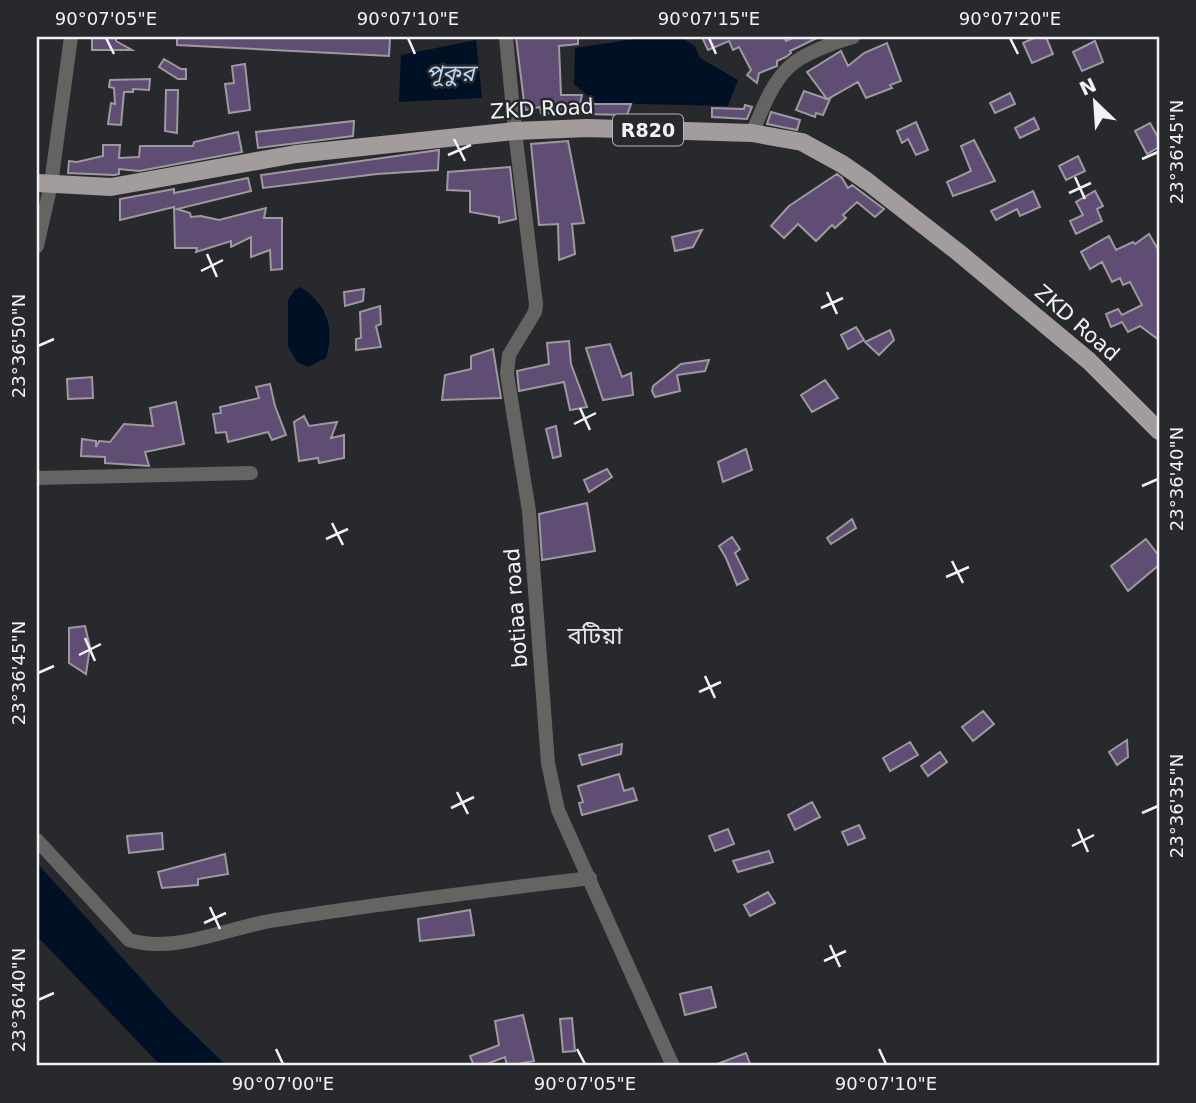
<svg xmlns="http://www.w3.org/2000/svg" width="1196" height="1103" font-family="'DejaVu Sans','Noto Sans Bengali',sans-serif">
<rect width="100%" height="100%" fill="#28292d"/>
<path fill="#001125" d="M648,37L682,38L695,46L700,58L738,80L728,106L597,103L574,84L575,48Z
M476,40L482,98L399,102L401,55Z
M301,287C327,305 335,327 326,358L308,367L297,362L288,346V300L294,290Z
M37,863L172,1013L227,1066H161L37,936Z"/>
<path fill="#5f4d74" stroke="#9c9a9f" stroke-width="2" d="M92,37H116V41L132,50H92Z
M177,37H390L389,56L177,45Z
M516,37H578V44L559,46L561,95H582L580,104H631L627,115L541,113L540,107L525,110Z
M702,37H784L786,41L795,37H819L790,51L791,53L786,57L777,61V66L759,73L757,83L747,75L751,70L739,47L733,50L729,41L708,50Z
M1036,37H1046L1053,54L1032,63L1023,43Z
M1095,41L1103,62L1082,71L1073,52Z
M887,43L901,81L890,85L892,88L866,98L858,82L828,99H830L823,115L816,113L815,117L796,110L804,91L827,99L807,72L841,51L848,66L864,53Z
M164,59L181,69H186V79H178L159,67Z
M245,64L250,110L229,113L225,84L234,83L232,66Z
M150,79L149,90L133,89V92H124L121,125L108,124L111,103L115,104L114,88L109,87L110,80Z
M166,90H178L177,133L165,131Z
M1010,93L1015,104L995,113L990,103Z
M745,105L752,107L747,119L712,117V108L744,109Z
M771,112L800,120L797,130L767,124Z
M1034,118L1039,129L1020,138L1015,128Z
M354,121L353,136L258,148L256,132Z
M916,122L928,150L916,155L908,139L902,143L897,131Z
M1150,123L1159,139V147L1147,154L1135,131Z
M238,132L242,152L139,171L119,169V174L114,175L68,173L69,161L77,162L103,156V145H120L119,158L139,157L140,146H193L194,142Z
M974,140L995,181L953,196L947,182L971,171L961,146Z
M568,141L584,223L572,224L575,254L559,260L558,224L539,225L531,144Z
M439,150L438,170L377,174L263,188L261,175Z
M1078,156L1085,171L1066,180L1059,166Z
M510,167L516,219L499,223V217L470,212V191L447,190L448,172Z
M837,174L842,178L848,188L852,185L884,209L875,217L857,202L843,215L846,218L835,228L832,225L816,241L798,224L784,238L771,226L789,206Z
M248,178L251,191L177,209L190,213L191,217L201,216L219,220L266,208L264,218H282V269L271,270L270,250L251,257V237L231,247V241L196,252L197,248H175L174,207L120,220V199L174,189V193Z
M1033,191L1040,207L1020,216L1017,209L996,220L991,211Z
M1095,191L1103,206L1097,209L1102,221L1076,234L1070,221L1083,215L1076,202Z
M702,230L693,247L675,251L672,237Z
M1149,234L1159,251V340L1140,326L1128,332L1122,322L1111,327L1106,314L1118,309L1122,315L1142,305L1130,282L1123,285L1120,278L1112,282L1102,262L1090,269L1081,252L1109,236L1116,250L1133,242L1135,244Z
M364,289L363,301L345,306L344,292Z
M380,306L381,324L376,326L381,347L356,350V339L361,338L360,312Z
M856,327L864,340L848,349L841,335Z
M890,330L894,340L879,355L865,342Z
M569,341L571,364L587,407L570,410L564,382L519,391L517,371L549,364L547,343Z
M610,344L622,377L631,373L633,395L603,400L586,348Z
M493,349L501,398L442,400L445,375L471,369V356Z
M709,360L705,371L677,375L680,391L655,397L652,391L653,386L681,364Z
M92,377L93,398L68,399L67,379Z
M825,380L838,398L812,412L801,395Z
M270,384L275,406L286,435L272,440L268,432L228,442L226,432L216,433L213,414L221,413L220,407L259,398L256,387Z
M176,402L184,444L145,452L149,466L105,463V457L81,456L82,439L96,441V447L99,441L110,442L124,424L153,426L150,408Z
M304,416L309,426L337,422L331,438L344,435V458L319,463L318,458L299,461L294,422Z
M556,426L561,456L553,458L546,429Z
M746,449L752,470L723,482L718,462Z
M607,469L612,477L589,492L584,480Z
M587,503L595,551L542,560L539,514Z
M852,519L856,528L831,544L827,538Z
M732,537L740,549L735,553L748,579L737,585L726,558L719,546Z
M1146,539L1159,556V565L1128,591L1111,566Z
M85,626L90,647L86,674L69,663V628Z
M983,711L994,724L973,741L962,727Z
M1127,740L1128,757L1117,765L1109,752Z
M910,742L918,755L890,771L883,758Z
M622,744L621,754L582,765L579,755Z
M940,752L947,762L928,776L921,766Z
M619,774L624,791L633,788L637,800L582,815L579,803L583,802L578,786Z
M812,802L820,817L795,830L788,815Z
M859,825L865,838L848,845L842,832Z
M728,829L734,844L715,851L709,836Z
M162,833L163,849L129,853L127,836Z
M769,851L773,862L738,872L733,861Z
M225,854L228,874L198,879V885L162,888L158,872Z
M768,892L775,903L750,916L744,905Z
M470,910L474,935L420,941L418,919Z
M711,987L716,1007L685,1015L680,994Z
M523,1015L534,1061L507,1066L505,1057L481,1066H474L470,1056L499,1045L495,1021Z
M572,1018L575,1051L563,1052L560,1019Z
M746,1053L750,1064L743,1066H712Z"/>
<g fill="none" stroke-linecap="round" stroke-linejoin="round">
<path stroke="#666363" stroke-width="14" d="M506,37L515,131L536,304L535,312L509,355L507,374L529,511L548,763L558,810L673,1066
M752,133C762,111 770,85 789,67C802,54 835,42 853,37
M37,246L51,184L71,37
M37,478L251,473
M37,840L129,940C177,954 228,927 276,920C380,903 485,891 590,878"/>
<path stroke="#a29c9c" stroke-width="18" d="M37,183L111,187L296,154L515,131L587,128L752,133L802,142L842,164L868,182L958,252L1089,361L1159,431"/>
</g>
<path fill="none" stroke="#f2f3f6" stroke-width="2.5" d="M106,38L114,54M408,38L415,54M709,38L716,54M1010,38L1018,54M454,139L465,161M448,155L471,145M1142,159L1158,152M1075,177L1085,199M1069,193L1091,183M207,254L217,277M201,271L223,260M827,292L837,314M821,308L843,298M38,346L54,339M580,408L590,430M574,424L596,413M1142,486L1158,479M332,523L343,545M326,539L348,529M952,561L963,583M946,577L969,567M85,638L95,661M79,655L101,644M38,673L54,666M705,676L715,698M699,692L721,682M457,792L468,814M451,808L474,797M1142,813L1158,806M1078,829L1088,852M1072,846L1094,835M210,907L220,929M204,923L226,913M830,945L840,967M824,961L846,951M38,1000L54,993M276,1049L283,1064M577,1049L585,1064M879,1049L886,1064"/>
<g text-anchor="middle" stroke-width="5" stroke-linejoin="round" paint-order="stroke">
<rect fill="#28292d" stroke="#b5b6ba" stroke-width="2" x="613" y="114.5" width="70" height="31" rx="5"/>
<g font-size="19" font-weight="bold" fill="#f2f3f6">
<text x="648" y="137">R820</text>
</g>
<g font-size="21" fill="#f2f3f6" stroke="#28292d">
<text transform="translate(542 109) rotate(-3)" y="7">ZKD Road</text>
<text transform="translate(1077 323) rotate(41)" y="7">ZKD Road</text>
<text transform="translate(516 608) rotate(-94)" y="7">botiaa road</text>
</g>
<g font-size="23" font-style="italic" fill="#b7d9f9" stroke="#28292d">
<text x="450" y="81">পূকুর</text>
</g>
<g font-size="24" fill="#e2e4ea" stroke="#28292d">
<text x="595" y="644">বটিয়া</text>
</g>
</g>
<rect width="1196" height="1103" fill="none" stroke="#28292d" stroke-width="77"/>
<g transform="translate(1095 102) rotate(335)" stroke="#28292d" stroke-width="5" paint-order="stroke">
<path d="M0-5L12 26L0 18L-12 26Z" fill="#f2f3f6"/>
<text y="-10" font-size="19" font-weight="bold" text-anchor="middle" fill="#f2f3f6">N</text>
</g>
<rect x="38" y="38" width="1120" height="1026" fill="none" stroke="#f2f3f6" stroke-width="2.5"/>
<g font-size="18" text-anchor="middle" fill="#f2f3f6">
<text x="106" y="25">90°07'05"E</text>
<text x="408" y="25">90°07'10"E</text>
<text x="709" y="25">90°07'15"E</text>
<text x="1010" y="25">90°07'20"E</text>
<text transform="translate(1177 152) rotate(-90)" y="6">23°36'45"N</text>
<text transform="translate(19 346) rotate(-90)" y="6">23°36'50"N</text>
<text transform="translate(1177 479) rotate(-90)" y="6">23°36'40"N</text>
<text transform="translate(19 673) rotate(-90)" y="6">23°36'45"N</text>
<text transform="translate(1177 806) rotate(-90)" y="6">23°36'35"N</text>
<text transform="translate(19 1000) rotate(-90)" y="6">23°36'40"N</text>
<text x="283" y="1090">90°07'00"E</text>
<text x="585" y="1090">90°07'05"E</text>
<text x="886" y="1090">90°07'10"E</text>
</g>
</svg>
